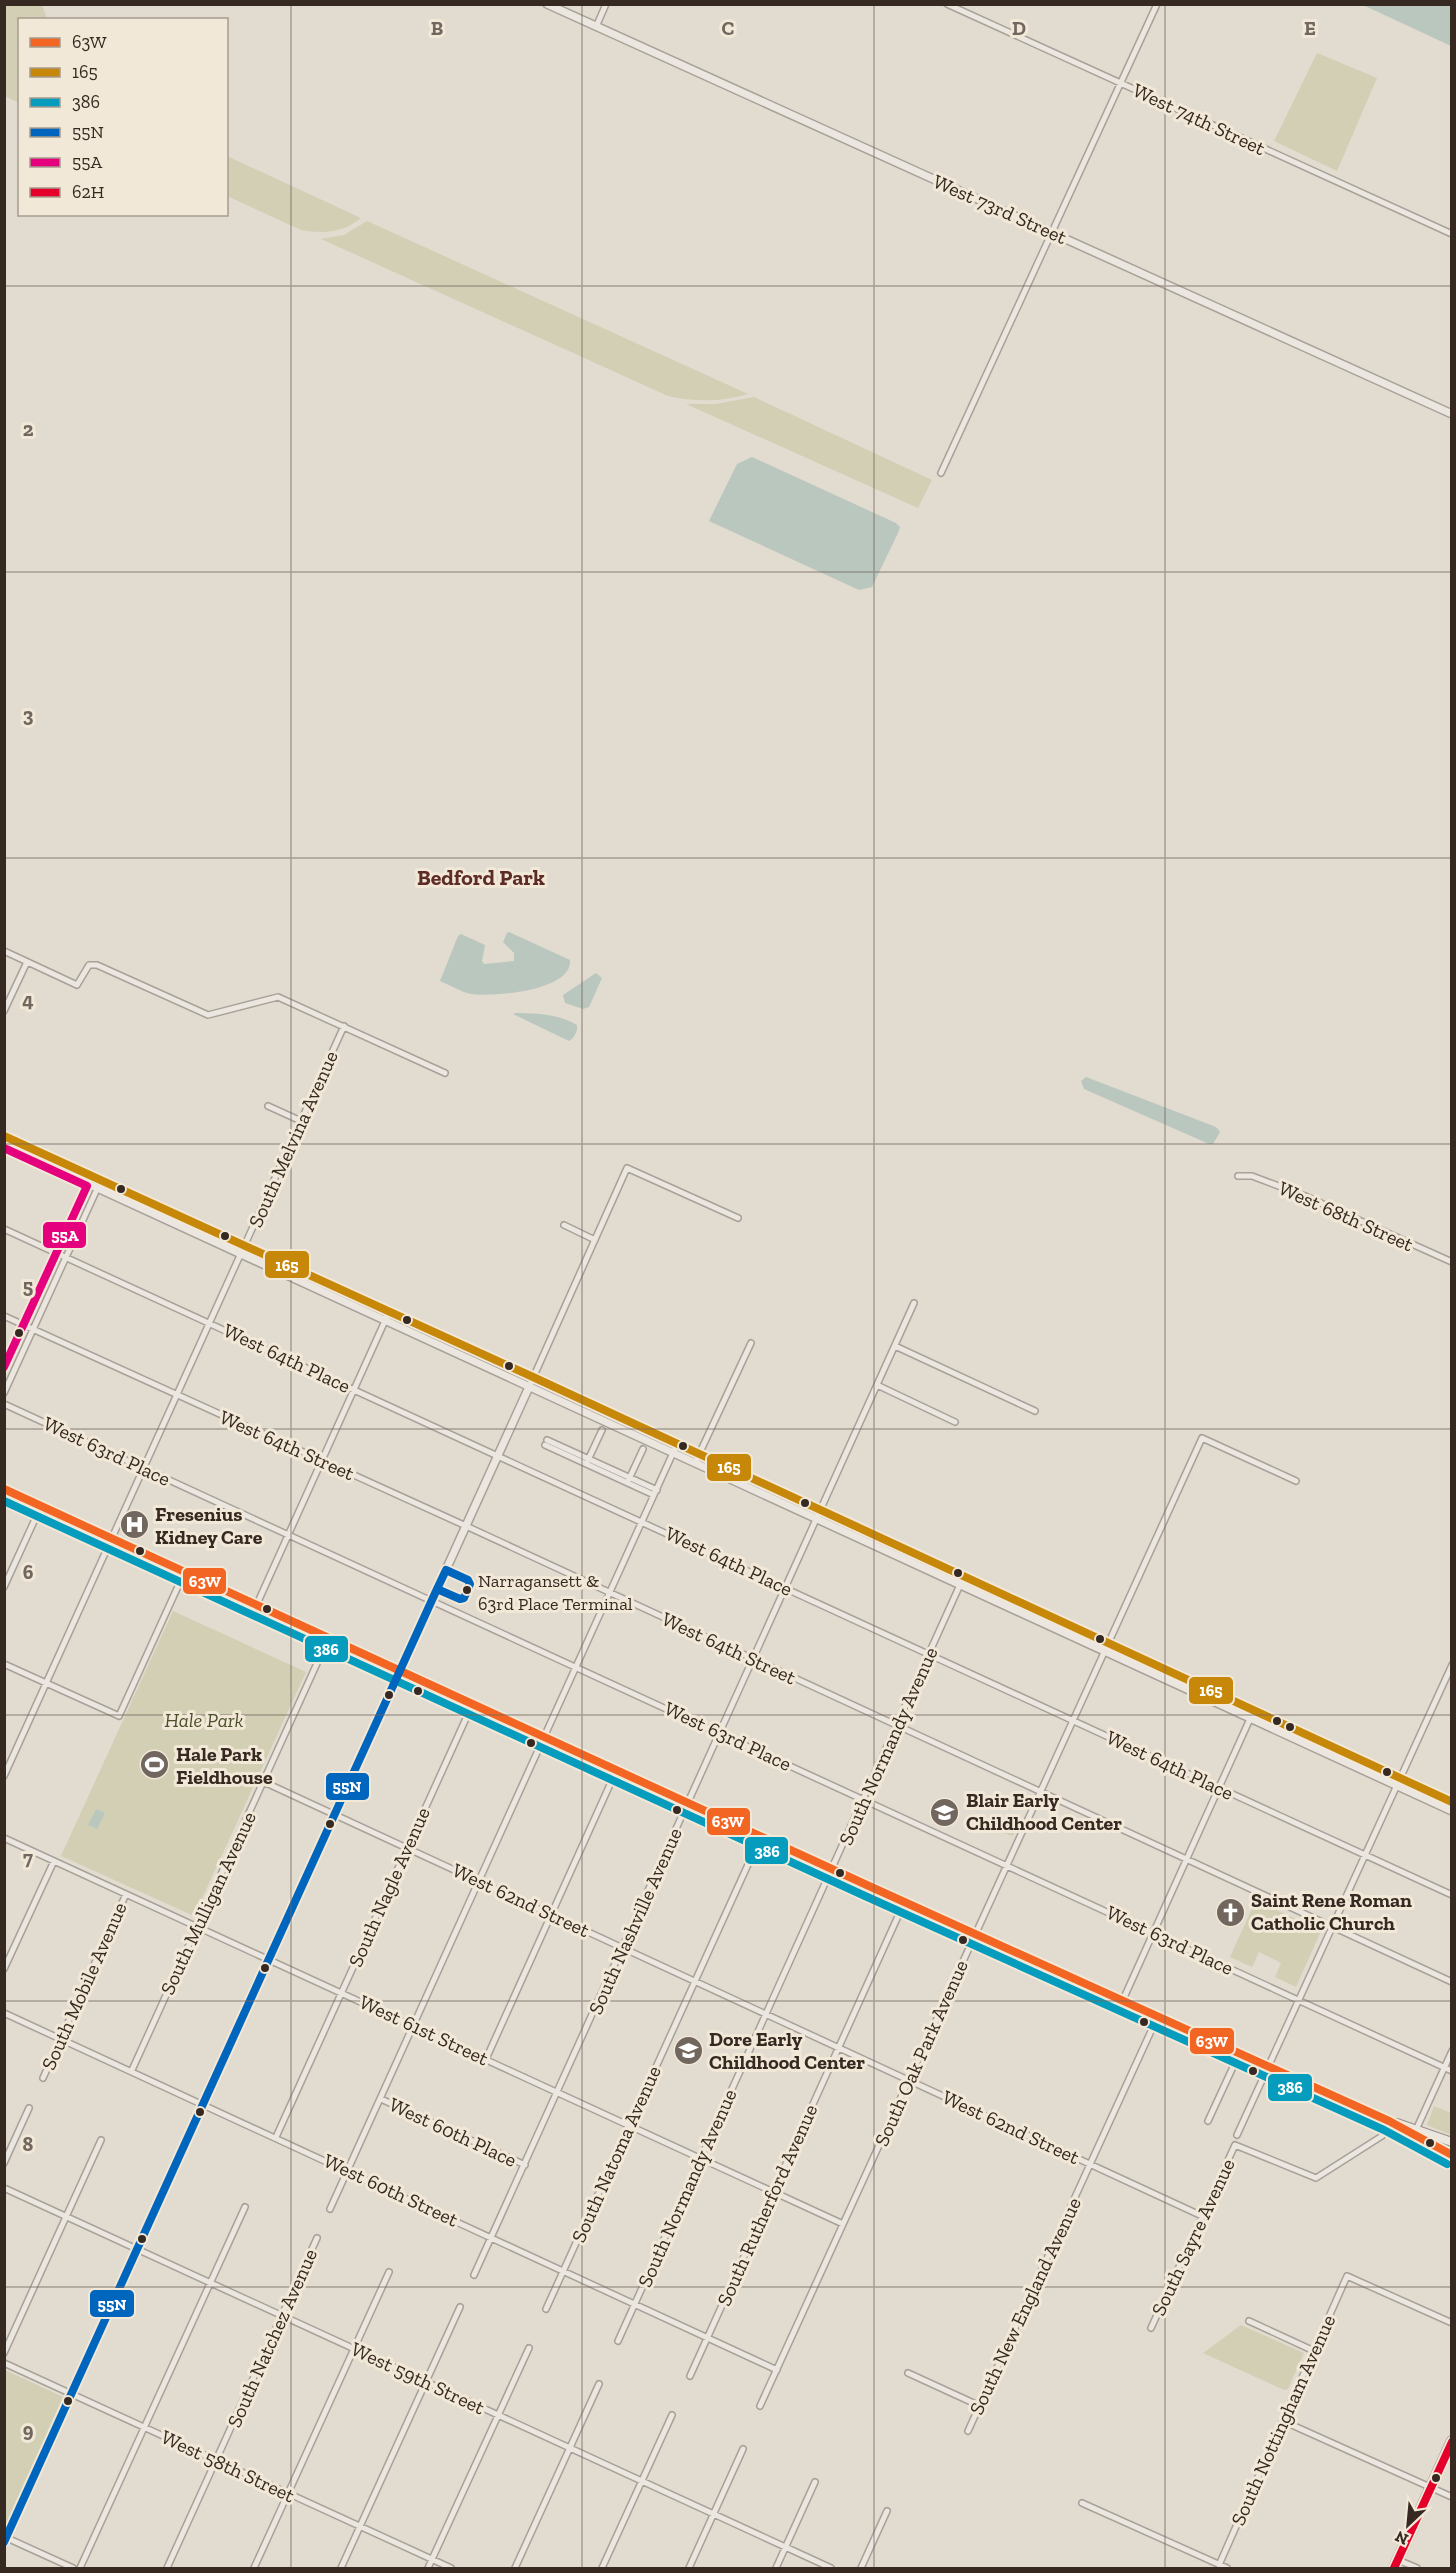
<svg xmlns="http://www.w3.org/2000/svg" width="1456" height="2573" font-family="'Zilla Slab',serif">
<rect width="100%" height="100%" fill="#e2dbd0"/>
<path fill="#d2cfb4" d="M5,4L42,5L47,19L20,20L19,103L5,96Z
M1317,53L1377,78L1337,171L1274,141Z
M227,156L361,218C343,233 323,234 301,230L227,196Z
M367,221L748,394C723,402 694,402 668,396L321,239L344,235Z
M754,397L932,480L918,508L686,404H716Z
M173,1611L306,1672L194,1916L61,1856Z
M1002,1820L1017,1827L1013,1836L997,1831Z
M1256,1900L1321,1931L1296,1987L1275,1977L1281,1963L1259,1952L1252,1967L1230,1957Z
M1434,2106L1451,2113V2135L1427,2125Z
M1241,2325L1304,2353L1288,2389L1284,2390L1203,2353Z
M5,2370L63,2397L5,2527L4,2370Z"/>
<path fill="#bac7be" d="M1363,5H1451V46Z
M752,457L896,523L900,527L898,533L872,587L859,590L709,521L737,464Z
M509,932L570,960C573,991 492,997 471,994C461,992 450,985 440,981L458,936L461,934L485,945L482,961L484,964L514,961V953L503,942L507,933Z
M596,973L602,978L589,1007L583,1009L565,1003L563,995Z
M515,1013C535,1013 559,1014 577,1025C578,1031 574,1038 569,1041L513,1014Z
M1086,1077L1216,1127L1220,1132L1213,1144H1209L1084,1089L1081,1081Z
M96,1809L105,1813L97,1829L88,1825Z"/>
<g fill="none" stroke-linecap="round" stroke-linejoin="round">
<defs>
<path id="minor" d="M947,4L1452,234
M596,27L606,4
M941,473L1157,4
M4,951L77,985L89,965H97L208,1015L278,997L445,1073
M4,1011L27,962
M268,1106L301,1121
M1238,1176H1252L1305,1196L1452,1262
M564,1225L595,1240
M4,1229L1452,1895
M4,1316L466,1526L1452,1982
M895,1346L1035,1411
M877,1385L955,1422
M529,1387L627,1168L738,1218
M4,1393L98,1187
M4,1404L1452,2071
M547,1440L657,1490
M545,1445L654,1495
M588,1460L602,1430
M695,1463L751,1343
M629,1479L643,1449
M4,1587L41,1506
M257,1604L389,1312
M4,1664L119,1716L185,1571
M4,1776L344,1026
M264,1782L1202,2216
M4,1838L843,2224
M4,1969L54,1861
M1122,2002L1254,1710
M4,2013L777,2370
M486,2059L617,1769
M132,2070L329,1637
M43,2078L126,1894
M381,2099L525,2165
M1208,2121L1239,2054
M1415,2132L1452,2051
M1237,2135L1452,1665
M276,2137L473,1703
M4,2163L29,2108
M4,2188L831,2568
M330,2209L677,1444
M474,2275L914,1303
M546,2309L761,1836
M1249,2321L1314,2351
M1151,2328L1235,2145L1316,2178L1382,2136L1389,2121
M618,2341L964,1576
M4,2353L101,2140
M4,2363L451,2568
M908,2373L980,2406
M690,2376L904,1903
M760,2406L1202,1438L1296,1481
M1283,2421L1452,2497
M968,2431L1157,2018
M1082,2503L1227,2568
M7,2538L73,2568
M1398,2560L1417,2568
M1219,2565L1347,2276L1452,2323
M80,2568L245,2207
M167,2568L317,2238
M254,2568L389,2272
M341,2568L460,2307
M428,2568L529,2348
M515,2568L599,2384
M602,2568L672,2415
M689,2568L743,2449
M776,2568L815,2482
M861,2568L887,2511"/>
<path id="tertiary" d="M547,4L1452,414
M4,1136L533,1377L1452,1802
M4,1145L1452,1811
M4,2543L529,1387"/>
<path id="secondary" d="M4,1489C466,1700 926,1915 1389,2121L1452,2155
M1397,2123L1452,2142"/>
<path id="primary" d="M1394,2568L1452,2441"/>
</defs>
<use href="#minor" stroke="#a8a198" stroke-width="8"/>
<use href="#tertiary" stroke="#a8a198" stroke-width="10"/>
<use href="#secondary" stroke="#979088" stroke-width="10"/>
<use href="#primary" stroke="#8d867f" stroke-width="12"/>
<use href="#minor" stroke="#ebe7e0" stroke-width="5"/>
<use href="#tertiary" stroke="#ebe7e0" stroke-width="7"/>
<use href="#secondary" stroke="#ebe7e0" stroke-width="8"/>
<use href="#primary" stroke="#e2dcd3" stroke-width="9"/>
<defs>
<path id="bus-1" d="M4,1489L869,1886L1389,2121L1452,2155"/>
<path id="bus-2" d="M4,1136L533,1377L1452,1802"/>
<path id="bus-3" d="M4,1501L865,1896L1384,2130L1447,2164"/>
<path id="bus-4" d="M446,1570L468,1580L470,1584L464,1598L460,1599L437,1589Z
M4,2542L437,1589"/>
<path id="bus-5" d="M4,1148L87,1186L4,1367"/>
<path id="bus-6" d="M1394,2568L1452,2442"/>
</defs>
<use href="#bus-1" stroke="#f2e8d7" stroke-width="12"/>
<use href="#bus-2" stroke="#f2e8d7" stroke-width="12"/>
<use href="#bus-3" stroke="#f2e8d7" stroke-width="12"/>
<use href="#bus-4" stroke="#f2e8d7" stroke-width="12"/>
<use href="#bus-5" stroke="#f2e8d7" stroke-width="12"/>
<use href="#bus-6" stroke="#f2e8d7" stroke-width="12"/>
<use href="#bus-1" stroke="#f26522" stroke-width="8"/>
<use href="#bus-2" stroke="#c78708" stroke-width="8"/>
<use href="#bus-3" stroke="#059cbd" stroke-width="8"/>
<use href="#bus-4" stroke="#0065bd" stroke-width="8"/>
<use href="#bus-5" stroke="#e5007d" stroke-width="8"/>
<use href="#bus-6" stroke="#e4002b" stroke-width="8"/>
</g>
<path fill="none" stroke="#72675e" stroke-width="1.5" stroke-opacity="0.55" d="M291,4V2568M582,4V2568M874,4V2568M1165,4V2568M4,286H1452M4,572H1452M4,858H1452M4,1144H1452M4,1429H1452M4,1715H1452M4,2001H1452M4,2287H1452"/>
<defs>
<symbol id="hospital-disc" viewBox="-11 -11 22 22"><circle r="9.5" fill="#72675e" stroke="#f2e8d7"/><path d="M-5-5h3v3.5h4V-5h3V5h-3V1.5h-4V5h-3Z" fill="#fff"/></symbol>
<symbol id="stadium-disc" viewBox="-11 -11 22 22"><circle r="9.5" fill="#72675e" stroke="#f2e8d7"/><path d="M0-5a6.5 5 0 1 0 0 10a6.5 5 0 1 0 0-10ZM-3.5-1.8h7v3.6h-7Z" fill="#fff"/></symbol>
<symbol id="school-disc" viewBox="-11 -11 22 22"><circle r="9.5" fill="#72675e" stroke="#f2e8d7"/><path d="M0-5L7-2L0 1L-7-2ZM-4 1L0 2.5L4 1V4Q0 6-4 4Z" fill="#fff"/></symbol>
<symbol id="church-disc" viewBox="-11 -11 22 22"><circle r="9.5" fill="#72675e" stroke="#f2e8d7"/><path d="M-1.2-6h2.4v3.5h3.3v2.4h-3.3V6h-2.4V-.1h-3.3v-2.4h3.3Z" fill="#fff"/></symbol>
</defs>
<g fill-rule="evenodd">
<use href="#hospital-disc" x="118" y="1508" width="33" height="33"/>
<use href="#stadium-disc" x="138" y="1748" width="33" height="33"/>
<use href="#school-disc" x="928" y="1796" width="33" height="33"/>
<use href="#church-disc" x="1214" y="1896" width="33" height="33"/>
<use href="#school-disc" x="672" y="2034" width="33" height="33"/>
</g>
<g fill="#362921" stroke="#f2e8d7" stroke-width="2">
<circle cx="121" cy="1189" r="5"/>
<circle cx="225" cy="1236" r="5"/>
<circle cx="407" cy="1320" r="5"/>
<circle cx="19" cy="1333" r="5"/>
<circle cx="509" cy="1366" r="5"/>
<circle cx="683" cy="1446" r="5"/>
<circle cx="805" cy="1503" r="5"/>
<circle cx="140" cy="1551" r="5"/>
<circle cx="958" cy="1573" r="5"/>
<circle cx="467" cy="1590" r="5"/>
<circle cx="267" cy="1609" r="5"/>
<circle cx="1100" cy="1639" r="5"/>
<circle cx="418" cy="1691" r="5"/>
<circle cx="389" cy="1695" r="5"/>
<circle cx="1277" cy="1721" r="5"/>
<circle cx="1290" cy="1727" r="5"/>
<circle cx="531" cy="1743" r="5"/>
<circle cx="1387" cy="1772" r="5"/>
<circle cx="677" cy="1810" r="5"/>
<circle cx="330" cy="1824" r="5"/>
<circle cx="840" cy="1873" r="5"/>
<circle cx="963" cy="1940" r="5"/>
<circle cx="265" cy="1968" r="5"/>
<circle cx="1144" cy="2022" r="5"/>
<circle cx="1253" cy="2071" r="5"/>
<circle cx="200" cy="2112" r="5"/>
<circle cx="1430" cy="2143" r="5"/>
<circle cx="142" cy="2239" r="5"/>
<circle cx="68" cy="2401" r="5"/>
<circle cx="1436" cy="2478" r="5"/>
</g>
<g text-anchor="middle" stroke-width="6" stroke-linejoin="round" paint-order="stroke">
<g font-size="18" fill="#362921" stroke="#f2e8d7" text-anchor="start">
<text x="478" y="1587">Narragansett &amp;<tspan x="478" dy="23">63rd Place Terminal</tspan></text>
</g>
<g font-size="20" fill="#362921" stroke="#f2e8d7">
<text transform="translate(1199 119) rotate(25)" y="7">West 74th Street</text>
<text transform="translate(1000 209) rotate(24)" y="7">West 73rd Street</text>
<text transform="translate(293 1139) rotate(-66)" y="7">South Melvina Avenue</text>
<text transform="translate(1346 1216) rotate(24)" y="7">West 68th Street</text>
<text transform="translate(287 1358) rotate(25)" y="7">West 64th Place</text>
<text transform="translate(287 1445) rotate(24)" y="7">West 64th Street</text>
<text transform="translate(107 1451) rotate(25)" y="7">West 63rd Place</text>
<text transform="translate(729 1561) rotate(25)" y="7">West 64th Place</text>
<text transform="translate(729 1648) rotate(25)" y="7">West 64th Street</text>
<text transform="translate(728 1736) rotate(25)" y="7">West 63rd Place</text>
<text transform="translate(888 1746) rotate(-66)" y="7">South Normandy Avenue</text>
<text transform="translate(1170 1765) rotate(25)" y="7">West 64th Place</text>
<text transform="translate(389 1887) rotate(-66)" y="7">South Nagle Avenue</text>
<text transform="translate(521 1900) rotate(25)" y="7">West 62nd Street</text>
<text transform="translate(208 1903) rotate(-65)" y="7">South Mulligan Avenue</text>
<text transform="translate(635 1921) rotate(-66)" y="7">South Nashville Avenue</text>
<text transform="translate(1170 1940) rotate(25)" y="7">West 63rd Place</text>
<text transform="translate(84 1986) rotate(-66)" y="7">South Mobile Avenue</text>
<text transform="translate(424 2030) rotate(25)" y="7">West 61st Street</text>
<text transform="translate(921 2053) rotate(-66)" y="7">South Oak Park Avenue</text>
<text transform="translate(1011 2127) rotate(25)" y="7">West 62nd Street</text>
<text transform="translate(453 2132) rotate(25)" y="7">West 60th Place</text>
<text transform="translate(616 2154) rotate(-66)" y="7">South Natoma Avenue</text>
<text transform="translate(687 2188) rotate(-66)" y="7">South Normandy Avenue</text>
<text transform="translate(391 2190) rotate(25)" y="7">West 60th Street</text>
<text transform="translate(767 2205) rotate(-66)" y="7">South Rutherford Avenue</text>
<text transform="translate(1193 2237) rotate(-65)" y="7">South Sayre Avenue</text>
<text transform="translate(1025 2306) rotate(-65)" y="7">South New England Avenue</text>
<text transform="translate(272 2338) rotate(-66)" y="7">South Natchez Avenue</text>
<text transform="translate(418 2378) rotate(25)" y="7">West 59th Street</text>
<text transform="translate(1283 2420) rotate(-66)" y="7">South Nottingham Avenue</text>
<text transform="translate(228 2466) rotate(25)" y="7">West 58th Street</text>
</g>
<g font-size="20" font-weight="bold" fill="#362921" stroke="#f2e8d7" text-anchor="start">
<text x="155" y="1521">Fresenius<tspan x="155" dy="23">Kidney Care</tspan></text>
<text x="176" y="1761">Hale Park<tspan x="176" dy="23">Fieldhouse</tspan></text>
<text x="966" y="1807">Blair Early<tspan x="966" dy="23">Childhood Center</tspan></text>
<text x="1251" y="1907">Saint Rene Roman<tspan x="1251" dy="23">Catholic Church</tspan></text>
<text x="709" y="2046">Dore Early<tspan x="709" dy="23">Childhood Center</tspan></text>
</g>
<g font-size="20" font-style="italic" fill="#4a502a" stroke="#f2e8d7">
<text x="204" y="1727">Hale Park</text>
</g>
<g font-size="22" font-weight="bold" fill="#5d2c26" stroke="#f2e8d7">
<text x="481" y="885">Bedford Park</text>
</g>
</g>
<g font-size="20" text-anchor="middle" font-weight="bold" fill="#72675e" stroke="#f2e8d7" stroke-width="6" stroke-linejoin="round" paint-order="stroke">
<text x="437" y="35">B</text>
<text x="728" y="35">C</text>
<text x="1019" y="35">D</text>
<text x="1310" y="35">E</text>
<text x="28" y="436">2</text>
<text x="28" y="722">3</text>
<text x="28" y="1007">4</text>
<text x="28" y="1293">5</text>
<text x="28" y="1579">6</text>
<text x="28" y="1865">7</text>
<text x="28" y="2151">8</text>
<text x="28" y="2437">9</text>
</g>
<g stroke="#f2e8d7" stroke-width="2">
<rect x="42" y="1221" width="45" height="28" rx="6" fill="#e5007d"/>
<rect x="264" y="1250" width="46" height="29" rx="6" fill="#c78708"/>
<rect x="706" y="1453" width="46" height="29" rx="6" fill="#c78708"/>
<rect x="182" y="1567" width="45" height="28" rx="6" fill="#f26522"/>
<rect x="304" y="1635" width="45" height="28" rx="6" fill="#059cbd"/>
<rect x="1188" y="1676" width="46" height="29" rx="6" fill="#c78708"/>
<rect x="325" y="1772" width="45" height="29" rx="6" fill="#0065bd"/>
<rect x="706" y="1807" width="45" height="29" rx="6" fill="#f26522"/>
<rect x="744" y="1836" width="45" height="29" rx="6" fill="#059cbd"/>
<rect x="1189" y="2027" width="46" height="28" rx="6" fill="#f26522"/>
<rect x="1267" y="2073" width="46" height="29" rx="6" fill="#059cbd"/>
<rect x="89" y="2289" width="46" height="29" rx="6" fill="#0065bd"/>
</g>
<g font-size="16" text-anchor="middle" font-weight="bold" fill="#fff">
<text x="65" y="1241">55A</text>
<text x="287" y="1271">165</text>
<text x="729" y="1473">165</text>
<text x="205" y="1587">63W</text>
<text x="326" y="1655">386</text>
<text x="1211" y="1696">165</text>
<text x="347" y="1792">55N</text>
<text x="728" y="1827">63W</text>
<text x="767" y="1857">386</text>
<text x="1212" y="2047">63W</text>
<text x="1290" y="2093">386</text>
<text x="112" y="2310">55N</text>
</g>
<rect width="1456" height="2573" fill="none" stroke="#362921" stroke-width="12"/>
<rect x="18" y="18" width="210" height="198" fill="#f2e8d7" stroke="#a79c8e" stroke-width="1.5"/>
<rect x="30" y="38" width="30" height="9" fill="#f26522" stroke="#a79c8e" stroke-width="1.5"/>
<text x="72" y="48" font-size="18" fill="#362921">63W</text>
<rect x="30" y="68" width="30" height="9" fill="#c78708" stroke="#a79c8e" stroke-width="1.5"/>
<text x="72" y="78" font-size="18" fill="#362921">165</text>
<rect x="30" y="98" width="30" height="9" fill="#059cbd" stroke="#a79c8e" stroke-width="1.5"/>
<text x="72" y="108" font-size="18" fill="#362921">386</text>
<rect x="30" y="128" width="30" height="9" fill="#0065bd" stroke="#a79c8e" stroke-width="1.5"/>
<text x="72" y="138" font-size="18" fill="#362921">55N</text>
<rect x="30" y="158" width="30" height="9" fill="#e5007d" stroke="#a79c8e" stroke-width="1.5"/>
<text x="72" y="168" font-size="18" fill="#362921">55A</text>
<rect x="30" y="188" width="30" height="9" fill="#e4002b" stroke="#a79c8e" stroke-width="1.5"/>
<text x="72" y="198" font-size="18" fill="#362921">62H</text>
<g transform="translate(1408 2525) rotate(206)" stroke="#f2e8d7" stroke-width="4.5" paint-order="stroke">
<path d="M0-4.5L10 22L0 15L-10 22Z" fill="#362921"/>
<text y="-9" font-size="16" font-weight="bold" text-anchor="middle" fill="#362921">N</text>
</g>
</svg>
